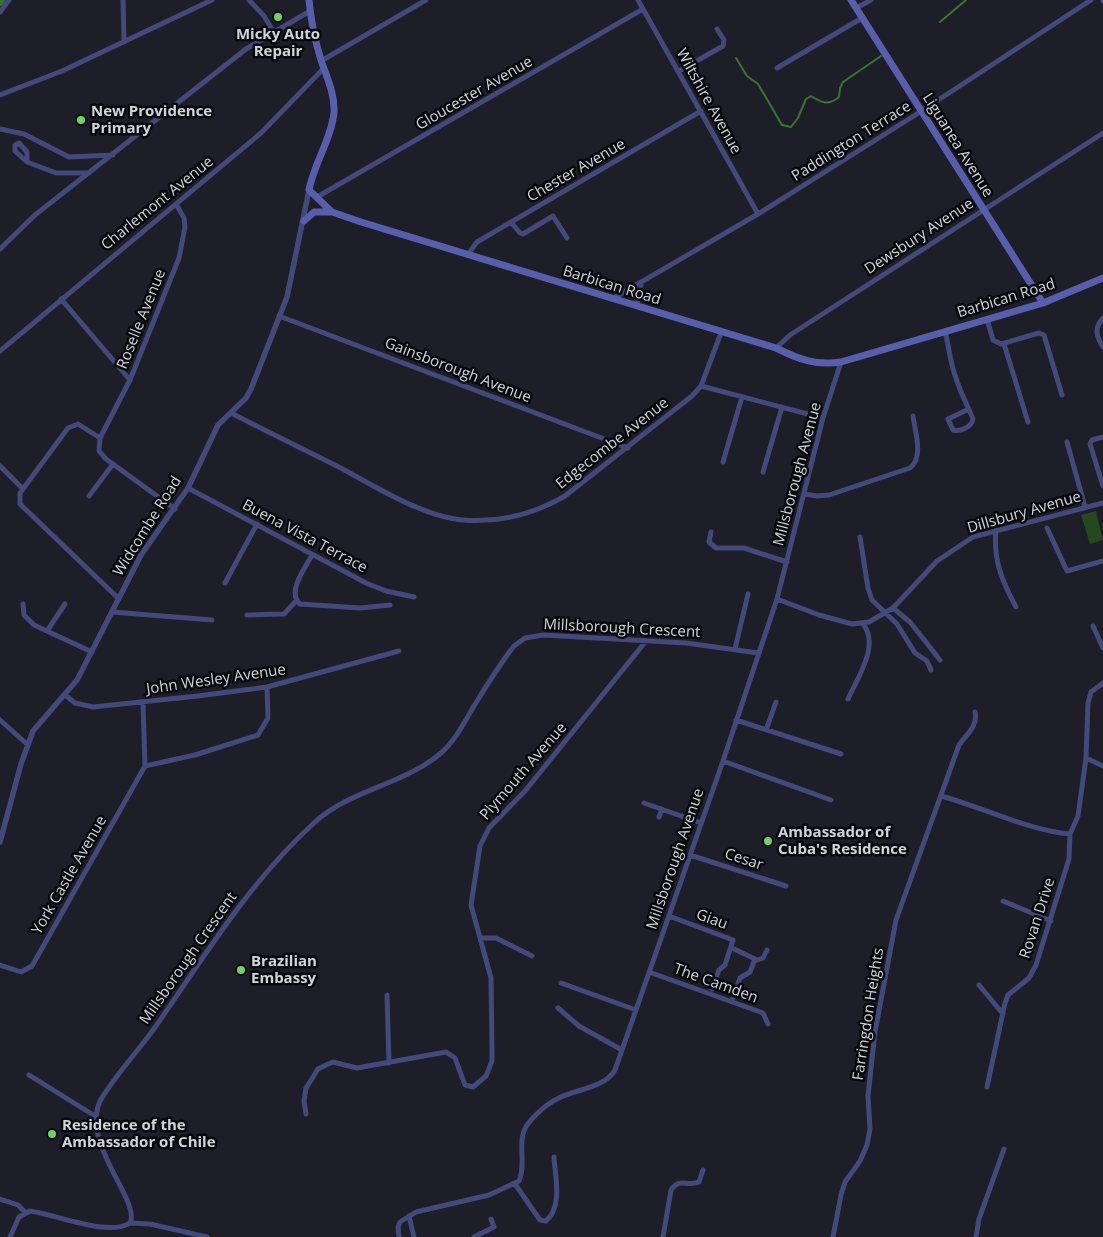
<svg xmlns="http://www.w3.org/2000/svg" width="1103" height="1237" font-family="'Open Sans',sans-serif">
<rect width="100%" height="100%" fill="#1d1e28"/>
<path fill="#24491f" d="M1096,511L1103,540L1090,544L1081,515Z"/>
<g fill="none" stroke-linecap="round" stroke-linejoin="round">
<path stroke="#38752f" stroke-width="2" d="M940,22L966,0
M736,58L747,76L758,84L782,125L791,127L798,118L806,99L811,96C822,103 828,106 839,97L840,88L843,82L881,56"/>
<path stroke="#38752f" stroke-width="6" d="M0,3L2,0"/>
<path stroke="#43497a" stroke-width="5" d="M123,0L124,42
M249,0L264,16L273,31
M638,0L758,214
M1103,0V1
M856,8L871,0
M0,12L9,0
M321,61L426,0
M777,68L862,18
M679,71L723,46L724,40L717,29
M0,95L62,71L212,0
M0,129L24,134L69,157L113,155
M19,143L27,152V162L15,151V145Z
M27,162L56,173H89
M317,197L643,9
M511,222L520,233L523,234L553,216L567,238
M0,249L35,215L246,49L310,11
M468,254L477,242L701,111
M61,299L130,380
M612,299L758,214L920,112L1091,0
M638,307L636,292L641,285
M279,316L628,448
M1103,318C1094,328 1096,336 1103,347
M987,319L993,340L1001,344L1039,333L1044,335L1062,395
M945,331C949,346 950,363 956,378C960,392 968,406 973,419C972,427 960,432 953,430L948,419L969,409
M1004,344L1028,422
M776,348L790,335L1103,133
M0,351L261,133L324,68
M701,386L823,418
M231,413C266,431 301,448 337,466C373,485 421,516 462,520C499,523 534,514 565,496L692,396L701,386L721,333
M1103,437L1092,440L1090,444L1103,486
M100,438L130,380L179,258L185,227L184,218L176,204
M1067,442L1085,507
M723,462L742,397
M0,466L23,489
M763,472L782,407
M188,488L366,583L386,591L414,597
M804,494L817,496L829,495L910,468C924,457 915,432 913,416
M89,496L113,464
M1047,528L1067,571L1103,561
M996,530C993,560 1002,581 1016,607
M711,532L709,542L716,548H744L787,562
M860,537L868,588L872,600L897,624L915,653L927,661L931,670
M312,555C306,567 286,592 300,604L360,608L390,605
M225,583L257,524
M118,598L20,504V493L68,428L78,424L100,438L99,451L106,459L175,509
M777,599L819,615L852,624L869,622L893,608L937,561L973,537L1103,503
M23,604L24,615L34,625L92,652
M893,608L910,622L940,660
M112,612L212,620
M247,615L284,614L296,601
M1093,626L1103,648
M47,631L65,604
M735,649L748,594
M65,695L75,703L93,707L198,696L267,687L399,651
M848,699C858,677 880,645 863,624
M143,703L145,766
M0,720L28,745
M736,720L841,754
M766,730L776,702
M1086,758L1103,766
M723,761L831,800
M145,766L195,755L258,735L268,718L267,687
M941,796C982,807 1030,831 1070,834
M644,803L701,823
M659,817L662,809
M690,855L786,886
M1003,901L1051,921
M669,916L733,940L725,965L719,970L712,989
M481,938H496L532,956
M732,948L757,960L763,958L767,950
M0,965L21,972L32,966L145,766
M649,972L763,1013L768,1024
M561,983L636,1010
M979,985L1003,1014
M387,995L389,1063
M733,998L740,978L750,972L755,959
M558,1008L579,1026L622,1050
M29,1075L95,1116
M987,1087L1005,1003L1008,995L1029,978L1036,965L1069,859L1070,834L1078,816L1086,758L1088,703L1091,692L1103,683
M306,1114L304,1101L306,1088L318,1069L326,1065L333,1062L357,1068L446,1052L455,1058L465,1085L473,1087L486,1076L492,1061V1049L491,978L471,905L480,846L489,828L525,791L646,641
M515,1184L540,1220L546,1221C563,1207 555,1176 554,1157
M0,1199L18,1205L25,1212
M409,1216L414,1237
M130,1223L150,1224L207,1237
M10,1237L19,1217L30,1211C58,1215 108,1237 130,1223C142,1201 75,1138 103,1096C119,1071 139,1050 156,1026C206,954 250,881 315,822C351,789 404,785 441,753C455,741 465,721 474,706C487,685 499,665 514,646L525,638L543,635L686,643L758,653
M399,1237L398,1227L400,1222L416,1212L489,1195L519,1181C527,1164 516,1142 527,1125C534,1115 547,1104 557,1099C574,1089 604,1089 615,1070L723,761L777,599L823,418L841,362
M474,1237L494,1227L491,1219
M663,1237L671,1190C680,1177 687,1187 699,1182L703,1170
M833,1237L841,1195L845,1182L860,1161L867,1145L870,1129L868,1096L875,1032L896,920L959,745C967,734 978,726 975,712
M976,1237L979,1219L1004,1149"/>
<path stroke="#43497a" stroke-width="5.5" d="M0,842L21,764L33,731L77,680L141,555L188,488L218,425L246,398L251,389L287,297L309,190"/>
<path stroke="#575fad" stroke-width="7" d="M309,0C311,21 315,41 321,60C327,78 335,94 334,113C331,140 314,163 309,190L332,212L361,222L776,348C798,359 816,366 841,362L1043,303L1103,278
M851,0L1043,303
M304,221L314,212H332"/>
</g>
<g fill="#6ed360" stroke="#08090d" stroke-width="2">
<circle cx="278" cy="17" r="5"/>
<circle cx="81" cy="120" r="5"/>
<circle cx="768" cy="841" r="5"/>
<circle cx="241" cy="970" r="5"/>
<circle cx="52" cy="1134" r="5"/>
</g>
<g text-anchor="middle" stroke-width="5" stroke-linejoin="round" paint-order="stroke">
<g font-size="15" font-weight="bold" fill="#d2d4db" stroke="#08090d" text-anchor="start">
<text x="278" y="39" text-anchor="middle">Micky Auto<tspan x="278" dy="17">Repair</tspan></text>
<text x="91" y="116">New Providence<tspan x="91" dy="17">Primary</tspan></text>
<text x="778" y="837">Ambassador of<tspan x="778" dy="17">Cuba's Residence</tspan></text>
<text x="251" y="966">Brazilian<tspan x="251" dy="17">Embassy</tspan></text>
<text x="62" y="1130">Residence of the<tspan x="62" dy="17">Ambassador of Chile</tspan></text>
</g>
<g font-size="15" fill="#d2d4db" stroke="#08090d">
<text transform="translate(474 93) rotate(-30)" y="5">Gloucester Avenue</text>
<text transform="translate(709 101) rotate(61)" y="5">Wiltshire Avenue</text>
<text transform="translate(851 141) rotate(-32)" y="5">Paddington Terrace</text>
<text transform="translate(958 145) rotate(58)" y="5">Liguanea Avenue</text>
<text transform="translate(576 170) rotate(-30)" y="5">Chester Avenue</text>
<text transform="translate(157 203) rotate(-39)" y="5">Charlemont Avenue</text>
<text transform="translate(919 236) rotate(-33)" y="5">Dewsbury Avenue</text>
<text transform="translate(612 285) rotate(17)" y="5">Barbican Road</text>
<text transform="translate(1006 298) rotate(-17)" y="5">Barbican Road</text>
<text transform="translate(141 319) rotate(-68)" y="5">Roselle Avenue</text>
<text transform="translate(458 370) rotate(21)" y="5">Gainsborough Avenue</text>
<text transform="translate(612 443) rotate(-38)" y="5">Edgecombe Avenue</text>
<text transform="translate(797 474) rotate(-75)" y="5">Millsborough Avenue</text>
<text transform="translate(1024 512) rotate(-16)" y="5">Dillsbury Avenue</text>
<text transform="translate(147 526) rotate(-58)" y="5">Widcombe Road</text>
<text transform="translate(305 536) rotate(28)" y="5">Buena Vista Terrace</text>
<text transform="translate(622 628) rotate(3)" y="5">Millsborough Crescent</text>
<text transform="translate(216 679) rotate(-8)" y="5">John Wesley Avenue</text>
<text transform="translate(523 771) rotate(-49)" y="5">Plymouth Avenue</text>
<text transform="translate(675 859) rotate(-71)" y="5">Millsborough Avenue</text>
<text transform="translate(744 859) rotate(18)" y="5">Cesar</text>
<text transform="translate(69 875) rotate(-60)" y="5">York Castle Avenue</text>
<text transform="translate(1037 918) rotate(-72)" y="5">Rovan Drive</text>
<text transform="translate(712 919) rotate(20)" y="5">Giau</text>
<text transform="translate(188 958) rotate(-55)" y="5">Millsborough Crescent</text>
<text transform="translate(716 983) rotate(20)" y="5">The Camden</text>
<text transform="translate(868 1014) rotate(-81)" y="5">Farringdon Heights</text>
</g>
</g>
</svg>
